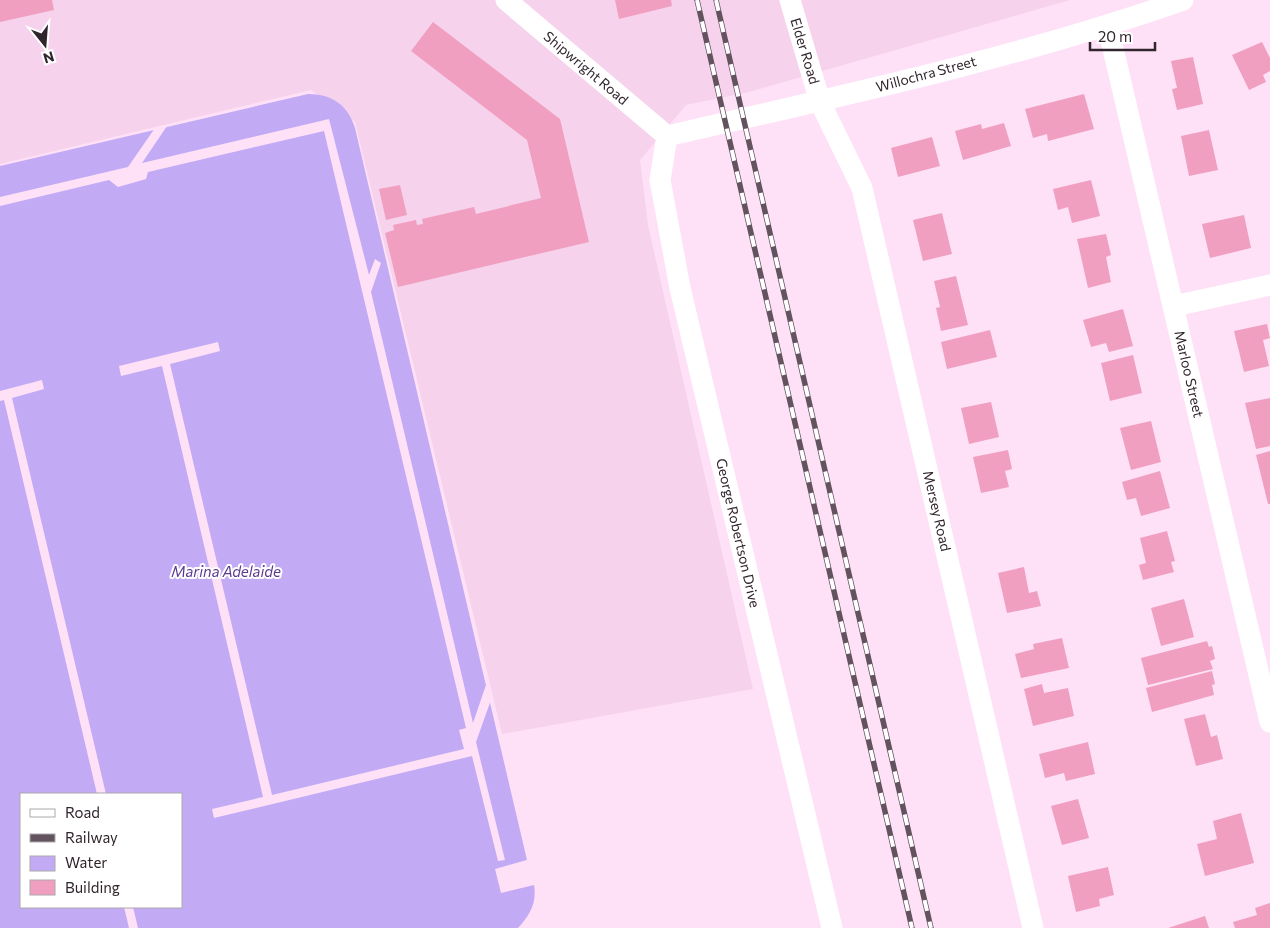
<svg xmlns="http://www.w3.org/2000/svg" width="1270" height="928" font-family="Commissioner,sans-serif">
<rect width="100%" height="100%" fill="#fee1f7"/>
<path fill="#f6d2ec" d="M0,0H1070L749,92L686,105L640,160L648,225L753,689L502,734L355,122L311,90L0,164Z"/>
<path fill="#c2abf4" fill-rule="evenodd" d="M308,94C332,94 348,105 355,128L527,860L495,869L501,893L534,885C537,903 530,915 518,928H0V166ZM21,794H181V907H21Z"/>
<path fill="#fee1f7" d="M329,119L369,275L375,259L381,263L371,292L473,723L487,682L492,697L476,742L505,860L498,861L472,756L214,818L212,809L263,797L162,366L121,376L119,366L218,342L220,351L170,364L272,795L464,749L459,730L466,728L324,131L148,172L146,179L118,187L109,180L0,206V197L128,167L155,128L167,126L142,163Z
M42,380L44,389L12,398L106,794H97L4,400L0,401V391Z
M124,907H133L138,928H129Z"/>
<path fill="#f09fc0" d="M0,0H52L54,10L0,22Z
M615,0H671L672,6L619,19Z
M433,22L560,119L589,242L398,287L385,233L394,230L393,225L416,220L417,225L423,224L422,219L474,207L476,214L541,198L527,140L411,51Z
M1262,42L1270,58V71L1263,75L1266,82L1249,90L1232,55Z
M1193,57L1203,104L1177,110L1172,89L1177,88L1171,61Z
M1084,94L1094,129L1048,141L1047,134L1033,138L1025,109Z
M1004,123L1011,146L963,160L955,131L981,124L982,129Z
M1209,130L1218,170L1189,176L1181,136Z
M932,137L940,166L898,177L891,148Z
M1091,180L1100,216L1072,223L1068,207L1058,210L1053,189Z
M400,185L407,215L386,220L379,189Z
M942,213L952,254L923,261L913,220Z
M1244,215L1251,248L1210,258L1202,224Z
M1106,234L1111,255L1106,257L1111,282L1088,288L1077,239Z
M956,276L968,325L941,331L936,308L940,307L934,281Z
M1123,309L1133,346L1109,352L1106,343L1091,347L1083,320Z
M1267,324L1270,338L1263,340L1269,366L1244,372L1234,331Z
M990,330L997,357L947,369L941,342Z
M1133,355L1142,393L1110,401L1101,363Z
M1270,398V446L1256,449L1245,403Z
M991,402L999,437L969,444L961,408Z
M1151,421L1161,462L1131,470L1120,428Z
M1008,450L1012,469L1005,471L1009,487L981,493L973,457Z
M1270,451V504H1268L1256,455Z
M1160,471L1170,508L1141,516L1136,498L1127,500L1122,482Z
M1167,531L1175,561L1171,562L1174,572L1143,580L1139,565L1146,563L1140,538Z
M1024,567L1029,593L1037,591L1041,606L1007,613L998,573Z
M1184,599L1194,637L1161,646L1151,608Z
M1062,638L1069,668L1021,678L1015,654L1034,649L1033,644Z
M1207,641L1209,647L1212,646L1215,659L1210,661L1213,669L1148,685L1141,658Z
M1212,671L1215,684L1212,685L1214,695L1152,712L1146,688Z
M1042,684L1044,693L1068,688L1074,716L1033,726L1024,689Z
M1205,714L1211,737L1217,735L1223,759L1196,766L1184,719Z
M1088,742L1095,774L1066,781L1064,773L1045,778L1039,754Z
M1078,799L1089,838L1062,845L1051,806Z
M1241,813L1254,863L1205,876L1197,844L1217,839L1213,821Z
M1108,867L1114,895L1099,899L1100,906L1076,912L1068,876Z
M1270,903V928H1235L1233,922L1257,915L1255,908Z
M1205,916L1209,928H1168Z"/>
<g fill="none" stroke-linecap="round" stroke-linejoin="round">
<path stroke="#fff" stroke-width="21" d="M506,0L667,136
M790,0L820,102L862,188L1033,928
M1108,27L1270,722
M667,136L660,180L680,288L832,928
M667,136C840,96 1015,59 1183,0
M1174,306L1270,285"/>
<defs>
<path id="rail" d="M697,0L912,928
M716,0L931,928"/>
</defs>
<use href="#rail" stroke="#62535e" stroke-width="5.5"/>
<use href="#rail" stroke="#fff" stroke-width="4" stroke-dasharray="11" stroke-linecap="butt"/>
</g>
<g text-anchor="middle" stroke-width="4" stroke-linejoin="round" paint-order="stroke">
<g font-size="14" fill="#30252d" stroke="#fff">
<text transform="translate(805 51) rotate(73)" y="5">Elder Road</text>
<text transform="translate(586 68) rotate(40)" y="5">Shipwright Road</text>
<text transform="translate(926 74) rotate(-15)" y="5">Willochra Street</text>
<text transform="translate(1189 374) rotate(77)" y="5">Marloo Street</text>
<text transform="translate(937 511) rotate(77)" y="5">Mersey Road</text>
<text transform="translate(738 533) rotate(77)" y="5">George Robertson Drive</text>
</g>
<g font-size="15" font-style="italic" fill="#5b398e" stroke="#fff">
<text x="226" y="577">Marina Adelaide</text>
</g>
</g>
<rect x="20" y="793" width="162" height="115" fill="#ffffff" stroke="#aca8ab"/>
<rect x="30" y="809" width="25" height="8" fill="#ffffff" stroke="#aca8ab"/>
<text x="65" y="818" font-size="15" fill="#30252d">Road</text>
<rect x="30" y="834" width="25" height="8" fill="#62535e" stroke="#aca8ab"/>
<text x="65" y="843" font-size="15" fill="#30252d">Railway</text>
<rect x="30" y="856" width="25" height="15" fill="#c2abf4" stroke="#aca8ab"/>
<text x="65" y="868" font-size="15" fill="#30252d">Water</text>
<rect x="30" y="880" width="25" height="15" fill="#f09fc0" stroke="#aca8ab"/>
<text x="65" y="893" font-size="15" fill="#30252d">Building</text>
<g transform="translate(45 45) rotate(163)" stroke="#ffffff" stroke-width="4" paint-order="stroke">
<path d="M0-4L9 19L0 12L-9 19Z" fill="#30252d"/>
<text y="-8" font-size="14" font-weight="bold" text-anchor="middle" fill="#30252d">N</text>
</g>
<path d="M1090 42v8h65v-8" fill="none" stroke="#30252d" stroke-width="2.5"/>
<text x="1098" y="42" font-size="15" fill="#30252d" stroke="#ffffff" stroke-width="4" paint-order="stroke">20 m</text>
</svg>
